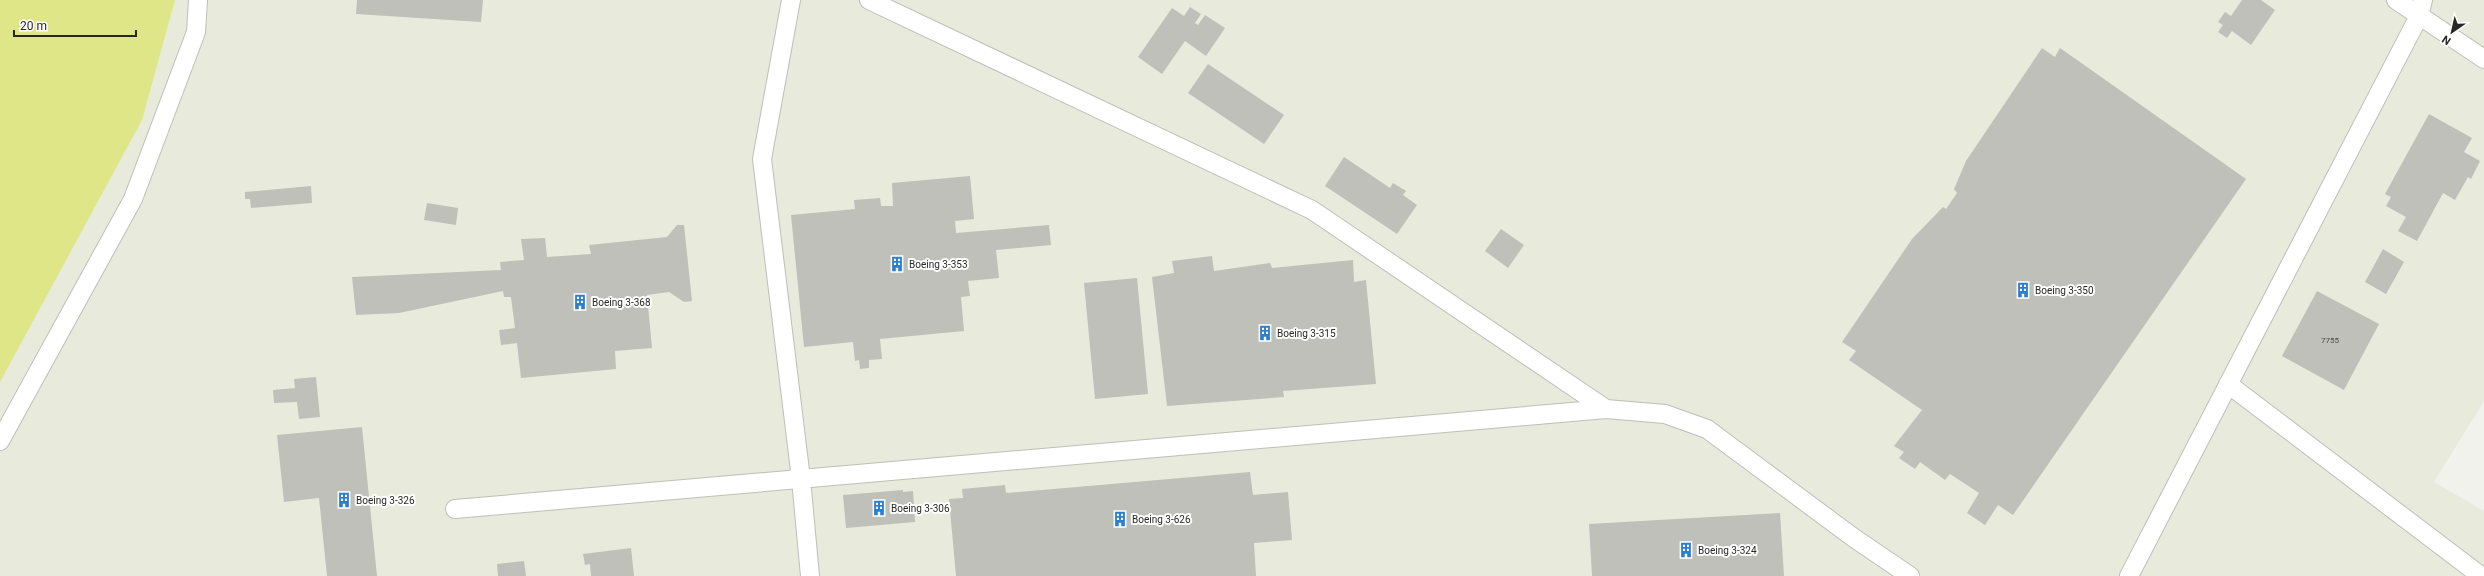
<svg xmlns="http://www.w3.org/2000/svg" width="2484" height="576" font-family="Roboto,sans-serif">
<rect width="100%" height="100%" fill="#f1f2eb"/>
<path fill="#e8eadb" d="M0,0H2484V401L2434,482L2484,511V576H0Z"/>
<path fill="#dfe687" d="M0,0H175L142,120L0,382Z"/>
<path fill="#bfc0b9" d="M357,0H483L481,22L356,14Z
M2242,0H2261L2275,10L2251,45L2232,31L2227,38L2218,32L2223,25L2218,22L2225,12L2231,16Z
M1190,7L1201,14L1195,23L1198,25L1205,15L1225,28L1206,56L1185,41L1162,74L1138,57L1172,8L1184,16Z
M2042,48L2055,57L2060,48L2246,179L2013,515L1998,505L1985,525L1967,513L1979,493L1950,474L1945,480L1920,462L1915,469L1899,458L1904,452L1894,446L1922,410L1849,360L1856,351L1842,342L1912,239L1943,207L1946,209L1957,193L1954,189L1966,161Z
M1208,64L1284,115L1264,144L1188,93Z
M2429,114L2472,138L2464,152L2480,161L2471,179L2468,177L2455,200L2443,193L2417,241L2398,231L2406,217L2386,206L2391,197L2385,194Z
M1344,157L1390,188L1393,183L1406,191L1403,195L1417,205L1397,234L1325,186Z
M970,176L974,219L955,221L956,233L1049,225L1051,245L996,250L999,278L968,281L970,296L961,297L964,331L880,339L882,359L869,360V368L860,369L859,360L855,361L853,342L804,347L791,215L855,209L854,200L880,198L881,206H893L892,183Z
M311,186L312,203L251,208L250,199H245V192Z
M427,203L458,208L456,225L424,220Z
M677,225H684L692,301L684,302L669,292L647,295L652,348L615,351L616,369L521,378L517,343L501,345L499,330L515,328L511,297H504L503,291L399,313L356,315L352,277L501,270L500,262L524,260L521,239L545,238L547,257L591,254L589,245L667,237Z
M1501,229L1524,245L1508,268L1485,251Z
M2383,249L2404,262L2386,294L2365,282Z
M1212,256L1214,271L1270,263L1272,268L1353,260L1354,282L1366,280L1376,384L1283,391L1284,397L1167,406L1152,277L1174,273L1172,261Z
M1137,278L1148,394L1095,399L1084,283Z
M2317,291L2379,324L2344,390L2282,356Z
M316,377L320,417L299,419L297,402L274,403L273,390L295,388L294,379Z
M362,427L377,576H327L319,498L284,502L277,435Z
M1250,472L1253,495L1288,492L1292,540L1254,543L1256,576H956L949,499L963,498L962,489L1005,485L1006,493Z
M903,490V492L913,491L915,522L846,528L843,495Z
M1780,513L1784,576H1592L1589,524Z
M631,548L634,576H591L590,564L585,565L583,554Z
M524,561L526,576H498L497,564Z"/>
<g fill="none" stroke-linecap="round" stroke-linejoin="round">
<defs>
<path id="service" d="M791,0L762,159L801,479L810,576
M869,0L1312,210L1606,409
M2396,0L2484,59
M2228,384L2481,576
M0,441L133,199L196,32L198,0
M455,509L1606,409L1665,414L1707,429L1854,538L1910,576
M2129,576L2419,16L2423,0"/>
</defs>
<use href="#service" stroke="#bebfb8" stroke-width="20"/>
<use href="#service" stroke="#fff" stroke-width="18"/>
</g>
<defs>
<symbol id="building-bare" viewBox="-9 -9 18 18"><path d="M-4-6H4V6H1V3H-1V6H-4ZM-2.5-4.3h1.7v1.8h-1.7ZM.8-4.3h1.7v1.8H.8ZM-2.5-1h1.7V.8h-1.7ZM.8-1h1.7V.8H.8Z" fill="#2b7fcd" stroke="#fffffe" stroke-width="2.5" paint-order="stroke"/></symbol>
</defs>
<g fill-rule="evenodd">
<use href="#building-bare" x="886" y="253" width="22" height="22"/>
<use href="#building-bare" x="2012" y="279" width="22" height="22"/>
<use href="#building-bare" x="569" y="291" width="22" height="22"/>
<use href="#building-bare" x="1254" y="322" width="22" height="22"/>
<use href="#building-bare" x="333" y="489" width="22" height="22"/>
<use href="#building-bare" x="868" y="497" width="22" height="22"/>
<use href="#building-bare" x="1109" y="508" width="22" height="22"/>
<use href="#building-bare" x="1675" y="539" width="22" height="22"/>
</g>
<g text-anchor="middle" stroke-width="4" stroke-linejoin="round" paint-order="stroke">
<g font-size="8" fill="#4d4d49">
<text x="2330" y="343">7755</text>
</g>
<g font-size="10" fill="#272724" stroke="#fffffe" text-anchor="start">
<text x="909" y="268">Boeing 3-353</text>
<text x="2035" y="294">Boeing 3-350</text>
<text x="592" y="306">Boeing 3-368</text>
<text x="1277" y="337">Boeing 3-315</text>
<text x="356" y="504">Boeing 3-326</text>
<text x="891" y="512">Boeing 3-306</text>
<text x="1132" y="523">Boeing 3-626</text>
<text x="1698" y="554">Boeing 3-324</text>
</g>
</g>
<g transform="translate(2452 32) rotate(214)" stroke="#fffffe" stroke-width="3" paint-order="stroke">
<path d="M0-3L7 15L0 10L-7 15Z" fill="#272724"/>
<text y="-6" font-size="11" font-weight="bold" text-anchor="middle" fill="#272724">N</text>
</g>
<path d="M14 30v6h122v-6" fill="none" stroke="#272724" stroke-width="2"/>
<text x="20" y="30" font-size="12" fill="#272724" stroke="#fffffe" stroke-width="3" paint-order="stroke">20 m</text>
</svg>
